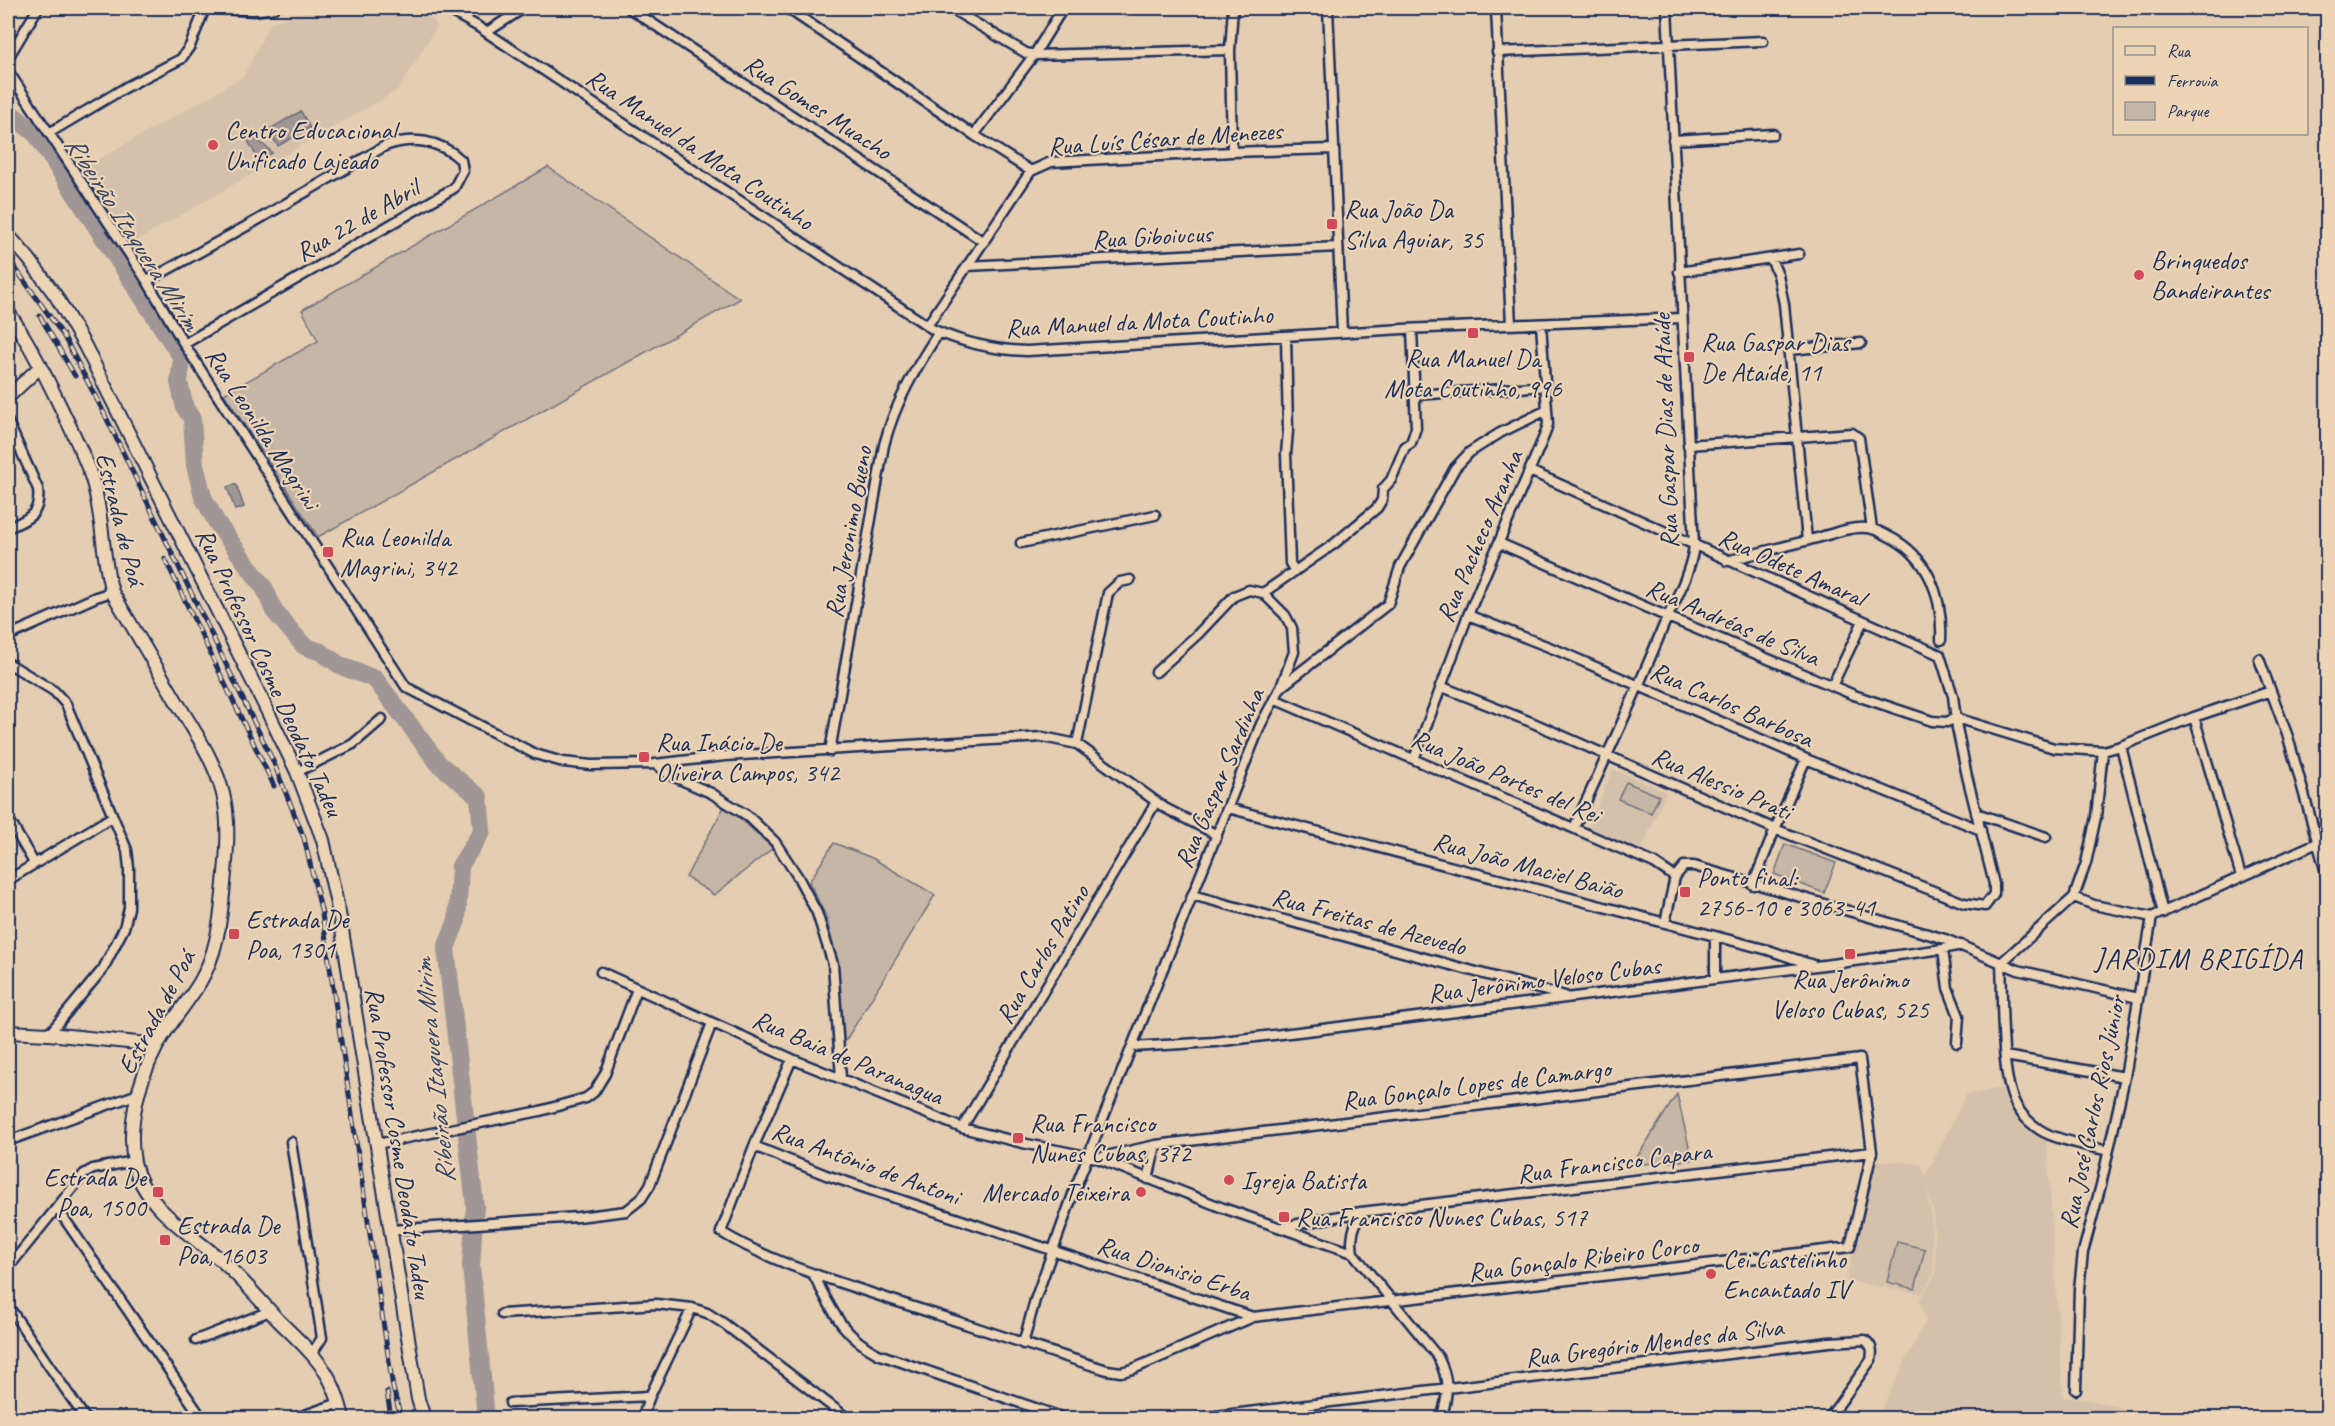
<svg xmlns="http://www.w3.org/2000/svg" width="2335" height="1426" font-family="Caveat,sans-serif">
<rect width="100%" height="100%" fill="#e4cdb1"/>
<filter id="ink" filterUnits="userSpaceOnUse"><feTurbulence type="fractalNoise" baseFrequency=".0167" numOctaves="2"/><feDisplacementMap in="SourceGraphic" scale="12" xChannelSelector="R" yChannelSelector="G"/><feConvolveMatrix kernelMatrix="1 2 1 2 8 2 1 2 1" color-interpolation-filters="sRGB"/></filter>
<g filter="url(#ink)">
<path fill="#d5c1ab" d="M315,8H408L433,19L437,27L398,90L131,244L85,167L243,77L270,23Z
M1613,769L1666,792L1641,851L1588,829Z
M2001,1088L2012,1108L2030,1128L2047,1141L2063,1398H2080L2108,1404L2146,1418H1877L1926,1320L1919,1301L1936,1273L1933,1211L1926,1184L1931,1211L1934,1273L1922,1294L1846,1281L1875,1160L1921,1164L1925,1177L1966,1095Z"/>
<path fill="#c6b6a5" stroke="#707282" stroke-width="1.5" d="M548,167L740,299L318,537L224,394L318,341L302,310Z
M2327,418H2328L2327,554L2321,419Z
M1626,782L1659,796L1651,813L1618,799Z
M725,805L773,848L714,895L686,877Z
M834,843L872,858L935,895L843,1045L834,949L826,916L809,882Z
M1785,844L1836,863L1824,893L1774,874Z
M1677,1094L1692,1160L1632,1165Z
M1897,1242L1925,1249L1915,1289L1887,1282Z"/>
<path fill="#9f9695" stroke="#6a6d7f" stroke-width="1.5" d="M301,111L310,128L278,146L268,130Z
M255,137C260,145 267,145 272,153L259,161L248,141Z
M236,484L244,507L235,510L227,487Z"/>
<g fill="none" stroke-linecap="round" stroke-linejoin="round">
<path stroke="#9f9695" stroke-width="18" d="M8,111L36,134L182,358L179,382L185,408L192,419L195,465L203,497L217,523L265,589L274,611L304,646L321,652L341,666L375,679L439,764L479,797L482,831L460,866L457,920L446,948L475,1206L471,1266L486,1418"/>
<defs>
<path id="street" d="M208,8L254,11L274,8
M445,8L477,26L934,330C964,343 994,350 1027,351L1403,329L1682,318
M629,8L984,242
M787,8L974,135L1031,171L1051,162L1232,152L1334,149
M950,8L1026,53L1034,55L1230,50
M1328,8L1342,332
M1496,8L1511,325
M487,32L524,8
M1497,52L1763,41
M8,58L38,8
M8,71L147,281L184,344L406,687L535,754L563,762L591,765L655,764L725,756L1043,737L1077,744L1165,808L1217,835
M49,133L128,86L181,59L190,46L205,8
M974,135L1034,55L1063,8
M1673,140L1773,134
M1232,152L1230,50L1233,8
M1771,259L1778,275L1784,304L1807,540
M967,266L1338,247
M1679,272L1799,254
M147,281L254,222L385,146C412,136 440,140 461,160L463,171L454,188L184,344
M927,326L1031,171
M1286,336L1288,431L1286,454L1290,563L1294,570
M1790,350L1861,343
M1416,395L1546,386
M8,422L38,489C41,515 28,519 8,528
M1688,445L1852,433L1859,438L1872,529
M1021,543L1155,515
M1499,543L1668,617L1854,695L1932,721L1947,722L1956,718
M1727,561C1757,553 1787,546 1817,538C1832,534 1851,526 1867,528C1874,528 1882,533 1888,536C1929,556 1943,597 1941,640
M1263,593L1334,544L1377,508L1382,500L1383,489L1391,480L1405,447L1411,443L1416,428L1412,329
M1468,615L1559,651L1806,759L1981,830
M8,636L96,597L112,592
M2259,659L2288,737L2328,880
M8,663L54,691L66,704L127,850L129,868V908L124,928L103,969L49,1034
M1156,672L1198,634L1234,596L1249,590L1263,593L1285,615L1292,628L1294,652L1281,687
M1440,686L1531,722L1775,829L1964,903L1985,906L1994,894V884L1967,776L1957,728L1953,696L1940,655L1530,471
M1832,686L1863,621
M1274,699L1654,863L1675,877
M2194,717L2241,876
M1956,718L2054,748L2103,751L2121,746L2194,717L2271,691
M1077,744L1108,593L1120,582L1130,580
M2121,746L2163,913
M830,751L884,445C895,403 915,369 939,332
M1414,759L1468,615L1545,434L1548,424L1547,410L1541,324
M655,764L670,775L711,793L748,816L775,842L798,877L817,913L833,964L841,1078
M297,772L353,744L382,719
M1228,808L1768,950L1813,965
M1976,813L2046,837
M8,818L34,863
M1574,828C1604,761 1636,695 1663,627C1675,600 1690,575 1694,546L1667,8
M8,880L112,817
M1753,885L1775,829L1806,759
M1192,895L1565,996
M2074,897L2094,905L2152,917L2317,843
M1665,923L1675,877L1684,866H1694L1945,939L2018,970L2138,998
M1943,949L1948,988L1959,1016L1957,1043
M2001,963C2003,1000 2000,1068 2014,1101C2020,1115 2035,1129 2050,1135C2068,1142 2089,1146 2108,1151
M2001,963L2074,897L2086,863L2096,817L2103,751
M601,972L792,1059L962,1128L1027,1144L1097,1158L1223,1208L1353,1253L1438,1357C1449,1379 1449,1395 1441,1418
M1715,979V937
M1132,1047L1215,1042L1323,1029L1847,962L1943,949L1961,945
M2005,1056L2125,1077
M792,1059L754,1146L826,1175L1253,1317L1850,1247L1872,1152L1860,1059L1156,1145L1097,1158
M962,1128L1156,802
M8,1141L138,1094
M291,1142L322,1338L311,1355
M377,1144L540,1111L586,1098L594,1092L605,1074L637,989
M754,1146L721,1232C772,1263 830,1279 886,1298C960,1322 1033,1347 1107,1370L1121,1372L1133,1369L1253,1317
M1148,1179L1156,1145
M57,1208L202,1418
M1283,1227L1361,1212L1872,1152
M391,1230L578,1217L626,1211L641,1199L650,1185L712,1023
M1353,1253C1350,1237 1354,1227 1361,1212
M8,1268L84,1174L93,1169L134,1161
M813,1274C832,1309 840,1334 878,1354L1064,1418
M8,1306L85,1418
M502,1314L656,1304L692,1308L707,1313L723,1323L847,1418
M196,1340L270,1311
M1023,1344L1035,1300L1076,1186L1261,724L1281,687L1388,604L1400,567L1455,468L1470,452L1500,433L1547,410
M2076,1390L2079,1289L2083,1252L2101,1185L2125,1077L2152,917
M510,1403L650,1396
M296,1418L339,1403
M642,1418L650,1396L692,1308
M1199,1418L1829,1342L1865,1340C1872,1346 1873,1350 1871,1360L1829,1418"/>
<path id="secondary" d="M8,235L29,259L56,296L85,346L263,702L297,772L323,840L340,918L418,1399L424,1418
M8,312C29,342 45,374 61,408C72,431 84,454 92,479C104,516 101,555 112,592C134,629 156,666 178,704C195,732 215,761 223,794C231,825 226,862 223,894C220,924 216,955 200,982C187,1004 169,1023 157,1046C139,1080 127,1123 134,1162C142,1206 191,1234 222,1261C242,1279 260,1300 278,1320C295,1337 317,1356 329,1378C336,1391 340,1404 343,1418
M8,397L41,366
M8,1032L49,1034L157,1045"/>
</defs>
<use href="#street" stroke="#1b2f5e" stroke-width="13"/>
<use href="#secondary" stroke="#1b2f5e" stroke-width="16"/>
<use href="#street" stroke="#ecd4b4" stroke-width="8"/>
<use href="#secondary" stroke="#ecd4b4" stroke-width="12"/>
<defs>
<path id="rail" d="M8,258L63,335L102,409L273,761L304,838L322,914L393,1388L401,1418
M40,316L75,376
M165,559L274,786
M387,1392L391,1418"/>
</defs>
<use href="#rail" stroke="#1b2f5e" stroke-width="5"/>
<use href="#rail" stroke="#ecd4b4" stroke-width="3" stroke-dasharray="9" stroke-linecap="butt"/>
</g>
</g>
<g fill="#d1495b" stroke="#ecd4b4" stroke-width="2">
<circle cx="213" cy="145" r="6"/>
<rect x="1326" y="218" width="12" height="12" rx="3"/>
<circle cx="2139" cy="275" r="6"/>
<rect x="1467" y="327" width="12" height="12" rx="3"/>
<rect x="1683" y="351" width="12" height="12" rx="3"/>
<rect x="322" y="546" width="12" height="12" rx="3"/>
<rect x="638" y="751" width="12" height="12" rx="3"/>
<rect x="1679" y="886" width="12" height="12" rx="3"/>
<rect x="228" y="928" width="12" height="12" rx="3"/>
<rect x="1844" y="948" width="12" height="12" rx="3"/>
<rect x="1012" y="1132" width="12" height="12" rx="3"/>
<circle cx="1229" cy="1180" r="6"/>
<rect x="152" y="1186" width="12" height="12" rx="3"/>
<circle cx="1141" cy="1192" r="6"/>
<rect x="1278" y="1211" width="12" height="12" rx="3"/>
<rect x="159" y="1234" width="12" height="12" rx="3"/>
<circle cx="1711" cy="1274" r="6"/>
</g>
<g text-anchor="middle" stroke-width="4.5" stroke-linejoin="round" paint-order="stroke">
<g font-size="26" fill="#1b2f5e" stroke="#ecd4b4">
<text transform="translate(818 107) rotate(33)" y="9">Rua Gomes Muacho</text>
<text transform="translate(1165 138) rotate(-4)" y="9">Rua Luís César de Menezes</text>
<text transform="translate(700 149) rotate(34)" y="9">Rua Manuel da Mota Coutinho</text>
<text transform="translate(357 220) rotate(-30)" y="9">Rua 22 de Abril</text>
<text transform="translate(1152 236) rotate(-3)" y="9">Rua Giboiucus</text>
<text transform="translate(1139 321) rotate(-3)" y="9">Rua Manuel da Mota Coutinho</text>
<text transform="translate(263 428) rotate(57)" y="9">Rua Leonilda Magrini</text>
<text transform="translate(1665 431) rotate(-92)" y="9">Rua Gaspar Dias de Ataíde</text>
<text transform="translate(121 519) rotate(76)" y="9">Estrada de Poá</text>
<text transform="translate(848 532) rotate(-80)" y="9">Rua Jeronimo Bueno</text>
<text transform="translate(1479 536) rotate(-67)" y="9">Rua Pacheco Aranha</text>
<text transform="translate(1792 567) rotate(24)" y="9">Rua Odete Amaral</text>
<text transform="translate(1733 622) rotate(23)" y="9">Rua Andréas de Silva</text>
<text transform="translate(270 672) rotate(65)" y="9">Rua Professor Cosme Deodato Tadeu</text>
<text transform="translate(1732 704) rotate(24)" y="9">Rua Carlos Barbosa</text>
<text transform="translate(1506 776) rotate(23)" y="9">Rua João Portes del Rei</text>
<text transform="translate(1219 778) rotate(-67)" y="9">Rua Gaspar Sardinha</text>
<text transform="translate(1722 783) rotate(23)" y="9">Rua Alessio Prati</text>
<text transform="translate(1528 865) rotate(15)" y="9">Rua João Maciel Baião</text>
<text transform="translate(1369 921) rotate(15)" y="9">Rua Freitas de Azevedo</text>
<text transform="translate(1042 954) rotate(-59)" y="9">Rua Carlos Patino</text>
<text transform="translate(1544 979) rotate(-7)" y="9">Rua Jerônimo Veloso Cubas</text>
<text transform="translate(156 1012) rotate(-62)" y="9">Estrada de Poá</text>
<text transform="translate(848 1057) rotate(23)" y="9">Rua Baia de Paranagua</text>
<text transform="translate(1476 1084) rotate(-7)" y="9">Rua Gonçalo Lopes de Camargo</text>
<text transform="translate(2092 1112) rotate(-78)" y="9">Rua José Carlos Rios Júnior</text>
<text transform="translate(399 1143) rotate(81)" y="9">Rua Professor Cosme Deodato Tadeu</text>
<text transform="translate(1614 1162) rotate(-7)" y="9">Rua Francisco Capara</text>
<text transform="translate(866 1163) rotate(20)" y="9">Rua Antônio de Antoni</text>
<text transform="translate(1583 1258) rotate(-7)" y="9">Rua Gonçalo Ribeiro Corco</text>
<text transform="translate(1174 1268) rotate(18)" y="9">Rua Dionisio Erba</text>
<text transform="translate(1654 1342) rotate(-7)" y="9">Rua Gregório Mendes da Silva</text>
</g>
<g font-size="26" fill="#1b2f5e" stroke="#ecd4b4" text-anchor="start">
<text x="225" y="139">Centro Educacional<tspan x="225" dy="30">Unificado Lajeado</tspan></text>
<text x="1344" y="218">Rua João Da<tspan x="1344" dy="30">Silva Aguiar, 35</tspan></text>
<text x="2151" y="269">Brinquedos<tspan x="2151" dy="30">Bandeirantes</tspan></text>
<text x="1701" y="351">Rua Gaspar Dias<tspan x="1701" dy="30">De Ataíde, 11</tspan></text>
<text x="1473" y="367" text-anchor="middle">Rua Manuel Da<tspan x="1473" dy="30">Mota Coutinho, 996</tspan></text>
<text x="340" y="546">Rua Leonilda<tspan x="340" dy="30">Magrini, 342</tspan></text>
<text x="656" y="751">Rua Inácio De<tspan x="656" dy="30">Oliveira Campos, 342</tspan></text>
<text x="1697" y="886">Ponto final:<tspan x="1697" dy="30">2756-10 e 3063-41</tspan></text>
<text x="246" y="928">Estrada De<tspan x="246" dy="30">Poa, 1301</tspan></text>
<text x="1850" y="988" text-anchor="middle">Rua Jerônimo<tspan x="1850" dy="30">Veloso Cubas, 525</tspan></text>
<text x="1030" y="1132">Rua Francisco<tspan x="1030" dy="30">Nunes Cubas, 372</tspan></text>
<text x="146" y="1186" text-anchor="end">Estrada De<tspan x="146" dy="30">Poa, 1500</tspan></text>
<text x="1241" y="1189">Igreja Batista</text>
<text x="1129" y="1201" text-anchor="end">Mercado Teixeira</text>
<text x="1296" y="1226">Rua Francisco Nunes Cubas, 517</text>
<text x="177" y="1234">Estrada De<tspan x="177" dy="30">Poa, 1603</tspan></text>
<text x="1723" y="1268">Cei Castelinho<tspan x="1723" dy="30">Encantado IV</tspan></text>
</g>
<g font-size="27" font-style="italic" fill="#354469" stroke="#ecd4b4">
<text transform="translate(133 233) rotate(57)" y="9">Ribeirão Itaquera Mirim</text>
<text transform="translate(434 1071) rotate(-96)" y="9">Ribeirão Itaquera Mirim</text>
</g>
<g font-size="28" letter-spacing="1.5" fill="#1b2f5e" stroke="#ecd4b4">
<text x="2199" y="968">JARDIM BRIGÍDA</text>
</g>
</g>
<rect width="2335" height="1426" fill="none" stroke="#ecd4b4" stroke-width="30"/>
<rect x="15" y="15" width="2305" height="1396" fill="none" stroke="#1b2f5e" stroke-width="2" filter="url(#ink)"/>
<rect x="2113" y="27" width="195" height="108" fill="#ecd4b4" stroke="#989292" stroke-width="1.5"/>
<rect x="2125" y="46" width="30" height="9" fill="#ecd4b4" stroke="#989292" stroke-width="1.5"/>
<text x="2167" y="57" font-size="18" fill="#1b2f5e">Rua</text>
<rect x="2125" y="76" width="30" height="9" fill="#1b2f5e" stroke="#989292" stroke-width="1.5"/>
<text x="2167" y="87" font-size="18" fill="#1b2f5e">Ferrovia</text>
<rect x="2125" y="102" width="30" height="18" fill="#c6b6a5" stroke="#989292" stroke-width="1.5"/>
<text x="2167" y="117" font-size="18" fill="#1b2f5e">Parque</text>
</svg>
